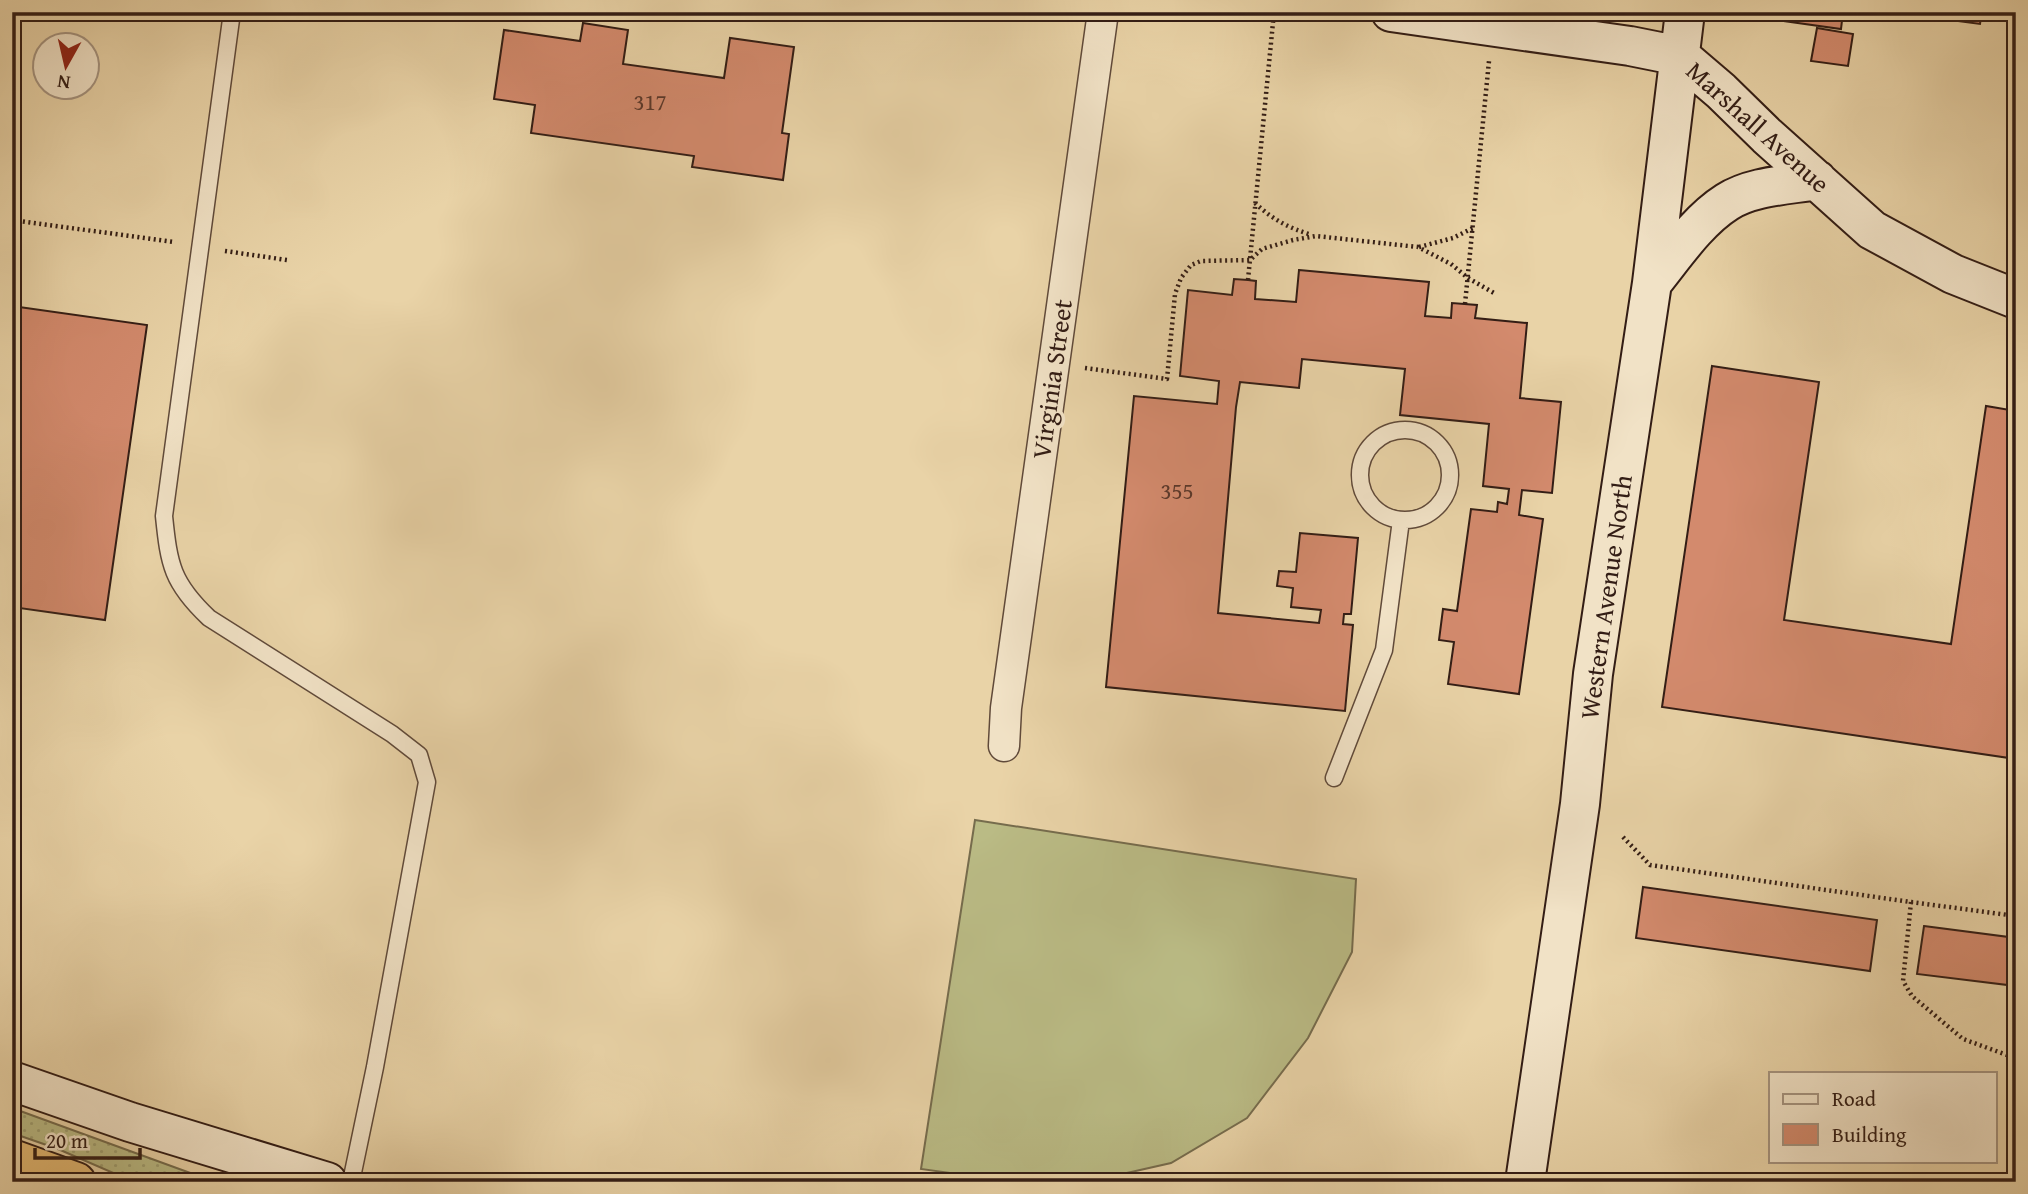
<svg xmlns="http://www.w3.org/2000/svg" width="2028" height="1194" font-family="'Gentium Book Plus',serif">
<defs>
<pattern id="grass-dots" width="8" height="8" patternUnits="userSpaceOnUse" patternTransform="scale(1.75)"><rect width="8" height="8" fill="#babb85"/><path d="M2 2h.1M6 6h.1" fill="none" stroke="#a0a072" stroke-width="1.8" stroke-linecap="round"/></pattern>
</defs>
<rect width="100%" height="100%" fill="#e9d3a7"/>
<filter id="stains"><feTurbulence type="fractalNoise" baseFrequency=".00286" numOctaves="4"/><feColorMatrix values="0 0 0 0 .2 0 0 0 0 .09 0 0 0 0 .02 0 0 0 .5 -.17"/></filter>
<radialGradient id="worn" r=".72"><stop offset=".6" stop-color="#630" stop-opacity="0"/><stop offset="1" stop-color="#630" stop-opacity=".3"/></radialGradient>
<path fill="url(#grass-dots)" stroke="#766c4d" stroke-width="2" d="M12,1108L215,1182H134L58,1149L12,1133Z"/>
<path fill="#babb85" stroke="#766c4d" stroke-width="2" d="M975,820L1356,879L1352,952L1308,1038L1247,1118L1171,1163L1087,1182H1015L921,1169Z"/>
<path fill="#d38a6d" stroke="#331d15" stroke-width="2" d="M1762,12H1843L1841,29L1761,18Z
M1943,12H1982L1980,24L1942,19Z
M583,23L628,30L623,64L724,78L730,38L794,47L782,133L789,134L783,180L692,167L694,156L531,133L535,105L494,99L504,30L580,41Z
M1817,28L1853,34L1848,66L1811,61Z
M2016,194V227L2011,226Z
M1299,270L1429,282L1425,316L1451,318L1452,303L1477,305L1475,318L1527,323L1520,398L1561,402L1552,493L1522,490L1519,515L1543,519L1519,694L1448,684L1454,642L1439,640L1443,609L1457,611L1471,509L1497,512L1498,502L1507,504L1509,489L1483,486L1489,424L1400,415L1405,369L1302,359L1299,388L1240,382L1236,407L1218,613L1319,623L1321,610L1291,607L1293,588L1277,586L1279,571L1296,572L1300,533L1358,538L1351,614H1344L1343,624L1353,625L1345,711L1106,687L1134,396L1217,404L1219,381L1180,376L1188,290L1232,295L1234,279L1248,280L1256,281L1255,299L1296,302Z
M12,306L147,325L105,620L12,607Z
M1712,366L1819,382L1784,620L1951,644L1986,406L2016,411V759L1662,707Z
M1643,887L1877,920L1870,971L1636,938Z
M1924,926L2016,938V986L1917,974Z"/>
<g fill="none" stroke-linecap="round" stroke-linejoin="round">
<defs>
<path id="lane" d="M232,12L164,516C169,565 172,583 209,618L392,734L419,755L427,782L375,1067L351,1182
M1360 475a45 45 0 1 1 90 0a45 45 0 1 1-90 0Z
M1334,778L1384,650L1401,520"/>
<path id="street" d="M1004,746L1006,708L1103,12"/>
<path id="secondary" d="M1391,12L1630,46L1680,56L1721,91L1767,136L1872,230L1953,274L2016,299
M1652,283C1674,256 1697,221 1727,202C1752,186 1788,185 1817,180
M12,1081L130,1122L327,1182
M1525,1182L1580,804L1593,674L1652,283L1685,12"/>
<path id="highway" d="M12,1159L76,1182"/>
</defs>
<use href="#lane" stroke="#604a3a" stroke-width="19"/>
<use href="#street" stroke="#604a3a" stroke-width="33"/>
<use href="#secondary" stroke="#331d15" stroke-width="42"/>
<use href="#highway" stroke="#331d15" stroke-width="42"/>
<path stroke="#331d15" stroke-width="4.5" stroke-dasharray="2 3.5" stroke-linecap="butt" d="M1255,203C1273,220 1289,228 1312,235
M12,220L174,242
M1419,247L1453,238L1473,228
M225,251L287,260
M1248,280L1274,12
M1465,304L1489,61
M1085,368L1167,379L1175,294L1181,278L1191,265L1201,261L1250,260L1262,249L1293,240L1316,236L1418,247L1451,264L1468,278L1494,293
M1623,837L1650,865L1911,902L1903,981L1912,996L1963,1039L2007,1055L2016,1054
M1911,902L2016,916"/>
<use href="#lane" stroke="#f1e2c6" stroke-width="16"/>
<use href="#street" stroke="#f1e2c6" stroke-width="30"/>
<use href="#secondary" stroke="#f1e2c6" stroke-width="38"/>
<use href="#highway" stroke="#e4ba74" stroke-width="38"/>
</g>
<g text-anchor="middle" stroke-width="7" stroke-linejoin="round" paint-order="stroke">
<g font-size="23" fill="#5b382b">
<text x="650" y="110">317</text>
<text x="1177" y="499">355</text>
</g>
<g font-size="26" fill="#331d15" stroke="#f1e2c6">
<text transform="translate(1758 127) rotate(42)" y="9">Marshall Avenue</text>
<text transform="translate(1052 379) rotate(-82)" y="9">Virginia Street</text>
<text transform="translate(1606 597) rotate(-82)" y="9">Western Avenue North</text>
</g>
</g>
<rect width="2028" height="1194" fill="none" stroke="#e9d3a7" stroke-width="42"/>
<rect x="14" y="14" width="2000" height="1166" fill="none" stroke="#331d15" stroke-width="3.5"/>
<rect x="21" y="21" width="1986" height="1152" fill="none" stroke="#331d15" stroke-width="2"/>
<rect x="1769" y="1072" width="228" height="91" fill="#f1e2c6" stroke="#a5937f" stroke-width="2"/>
<rect x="1783" y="1094" width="35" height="10" fill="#f1e2c6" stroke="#a5937f" stroke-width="2"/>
<text x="1832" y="1106" font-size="21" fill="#331d15">Road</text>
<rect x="1783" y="1124" width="35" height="21" fill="#d38a6d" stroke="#a5937f" stroke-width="2"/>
<text x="1832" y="1142" font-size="21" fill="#331d15">Building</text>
<g transform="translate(66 66) rotate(188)"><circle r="33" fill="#f1e2c6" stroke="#a5937f" stroke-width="2"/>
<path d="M0-5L12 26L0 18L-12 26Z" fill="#8f2418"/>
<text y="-10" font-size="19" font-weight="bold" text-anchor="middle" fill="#331d15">N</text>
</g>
<path d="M35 1148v10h105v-10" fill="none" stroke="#331d15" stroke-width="3.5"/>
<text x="46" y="1148" font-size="21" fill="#331d15" stroke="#f1e2c6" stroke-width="5" paint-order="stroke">20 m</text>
<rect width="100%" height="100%" filter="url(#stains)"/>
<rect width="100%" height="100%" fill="url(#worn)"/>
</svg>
